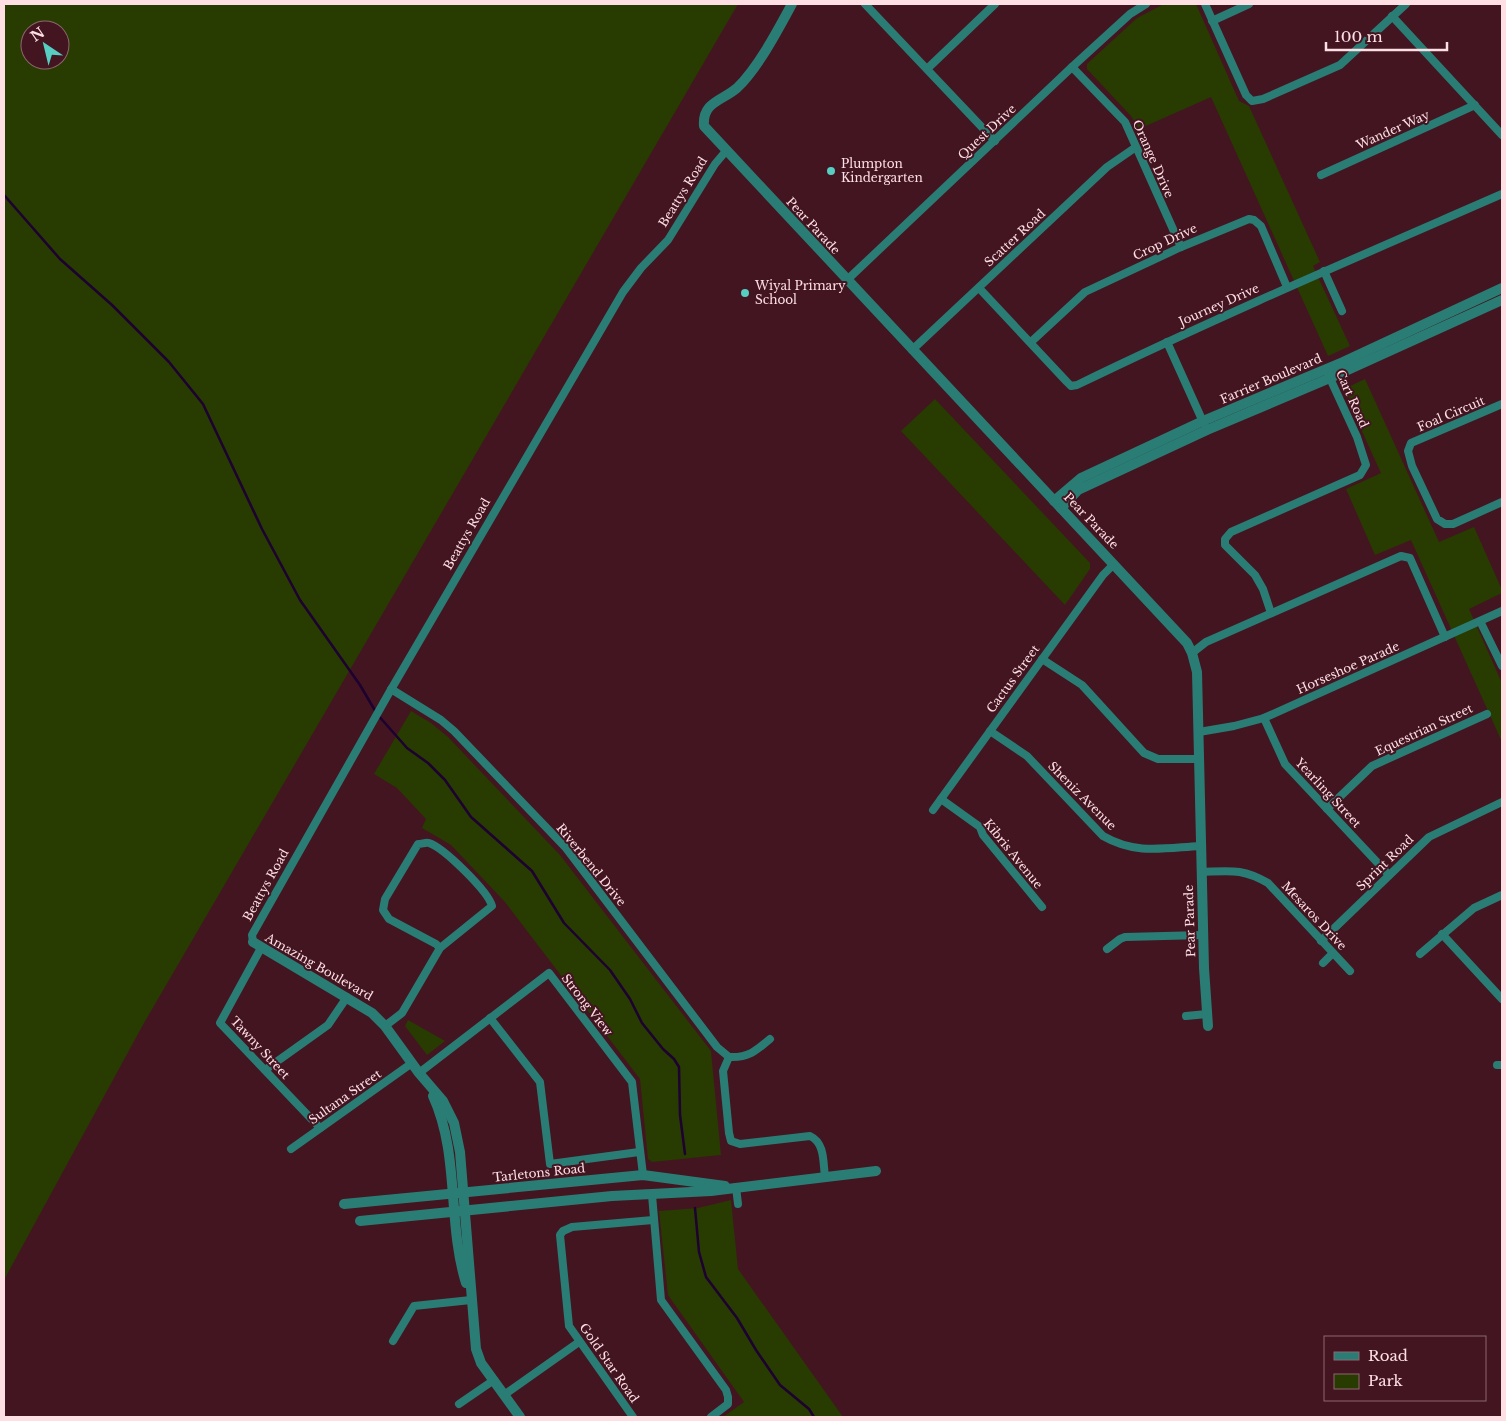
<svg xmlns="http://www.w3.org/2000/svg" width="1506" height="1421" viewBox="0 0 1506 1421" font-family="'Libre Baskerville',serif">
  <rect width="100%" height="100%" fill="#431521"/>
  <g fill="#283b00" fill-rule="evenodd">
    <path d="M4,4H738L144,1023L4,1280ZM30,30H60V60H30Z"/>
    <path d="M1162,4H1196L1239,101L1249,106L1320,262L1313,266L1350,346L1328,356L1211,97L1139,129L1131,116L1087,69V64L1137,18L1162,5Z"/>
    <path d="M1365,379L1439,542L1474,527L1502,590V593L1469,609L1502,683V742L1411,540L1375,555L1346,489L1381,473L1344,392L1346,388Z"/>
    <path d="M935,399L1090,563V569L1065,605L901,431Z"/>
    <path d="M411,711L431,723L448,737L560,855L711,1051L721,1155L652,1162L648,1159L640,1079L505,902L451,845L422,828L426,819L397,788L374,774Z"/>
    <path d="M408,1020L445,1041L427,1055L405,1026Z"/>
    <path d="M731,1200L738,1269L843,1417H723L744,1402L668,1295L659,1211L698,1208Z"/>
  </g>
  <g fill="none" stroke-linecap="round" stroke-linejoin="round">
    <g stroke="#1d0131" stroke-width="2.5">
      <path d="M4,195L60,259L112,305L169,362L203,404L262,529L300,600L360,685L377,714L407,748L428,763L445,780L471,817L532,871L564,923L610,970L630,999L642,1023L663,1049L674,1059L679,1067L680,1115L685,1154"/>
      <path d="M695,1208L699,1252L706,1277L737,1318L756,1350L780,1385L809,1409L814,1417"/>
    </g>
    <g stroke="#2a7d75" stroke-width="8">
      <path d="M865,4L995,141"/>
      <path d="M1205,4L1246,95L1252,101L1263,99L1340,65L1406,4"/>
      <path d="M1392,16L1502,135"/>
      <path d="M1212,21L1249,4"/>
      <path d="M1072,67L1125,122L1181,247"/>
      <path d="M927,69L995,4"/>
      <path d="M1321,175L1475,105"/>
      <path d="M1324,271L1342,311"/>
      <path d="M847,280L1072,67L1130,14L1146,4"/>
      <path d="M979,288L1067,382L1071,386L1077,385C1217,317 1360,256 1502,194"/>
      <path d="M1031,342L1085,292L1181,247L1249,219L1254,220L1261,226L1287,287"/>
      <path d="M1167,342L1204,424"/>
      <path d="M912,350L1107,167L1136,147"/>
      <path d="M1502,404L1411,443L1408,451L1412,466L1437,519L1445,524H1453L1502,502"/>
      <path d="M1271,613L1263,589L1255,575L1225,545V539L1231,532L1360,475L1366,465L1357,437L1328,374"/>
      <path d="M1480,621L1502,666"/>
      <path d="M1192,653L1206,642L1401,556L1410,558L1445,637"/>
      <path d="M1042,659L1082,685L1144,753L1158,759H1198"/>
      <path d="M391,689L441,720L454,731L566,848L717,1047L729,1057"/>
      <path d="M1264,718L1285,764L1389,875"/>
      <path d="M990,731L1027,756L1103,836C1136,855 1164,848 1200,846"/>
      <path d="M1199,732L1234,726L1264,718L1502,611"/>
      <path d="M941,799L980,827L983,835L1042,907"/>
      <path d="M1327,809L1372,766L1487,714"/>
      <path d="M933,810L1103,575L1114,564"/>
      <path d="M1201,872C1230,871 1242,868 1268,883L1350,971"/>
      <path d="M1442,934L1502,999"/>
      <path d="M1321,941L1429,837L1502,802"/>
      <path d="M253,942L252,935L389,693L623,292L641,268L668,240L715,164L726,151"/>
      <path d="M261,948L220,1023L320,1128"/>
      <path d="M1107,949L1120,939L1125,937L1203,935"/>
      <path d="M1420,954L1474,908L1502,895"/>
      <path d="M1323,963L1333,953"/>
      <path d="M1186,1016L1207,1014"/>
      <path d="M490,1018L540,1082L550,1164L639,1152"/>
      <path d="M385,1026L402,1013L440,948L492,906C488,891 444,848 429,843C426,842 422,844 418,844L385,899L383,910L389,919L436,944L440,948"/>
      <path d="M729,1057L723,1071L729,1133L731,1141L740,1144L810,1136C825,1143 823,1162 825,1177"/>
      <path d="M729,1057C748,1058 756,1051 770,1039"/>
      <path d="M1497,1065H1502"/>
      <path d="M265,1070L328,1025L347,997"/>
      <path d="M419,1073L549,973L632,1082L643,1175"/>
      <path d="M291,1149L412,1063"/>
      <path d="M736,1187L738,1204"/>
      <path d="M652,1195L661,1300L726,1390L728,1397V1404L711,1417"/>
      <path d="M393,1341L414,1306L471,1300"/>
      <path d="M504,1395L579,1342"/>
      <path d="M459,1404L494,1380"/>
      <path d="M633,1417L569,1326L560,1235L563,1231L572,1227L653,1220"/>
    </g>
    <g stroke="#2a7d75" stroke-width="10">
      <path d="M792,4C778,30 758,68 737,88C722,101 702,102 704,126L1187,643L1192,653L1197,672L1204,968L1208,1026"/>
      <path d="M1054,501L1081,478L1203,421L1343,362L1502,288"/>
      <path d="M1061,508L1078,490L1207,430L1330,378L1502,300"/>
      <path d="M253,942L372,1013L385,1026L419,1073L443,1101L454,1123L460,1152L476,1349L481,1363L520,1417"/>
      <path d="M433,1096C460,1155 447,1222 466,1283"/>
      <path d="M344,1204L643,1175L725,1186"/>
      <path d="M360,1221L612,1196L711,1191L876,1171"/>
    </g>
  </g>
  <g fill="#57cec2" stroke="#431521" stroke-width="2">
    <circle cx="831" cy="171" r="5"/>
    <circle cx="745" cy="293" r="5"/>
  </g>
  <g text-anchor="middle" stroke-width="4" stroke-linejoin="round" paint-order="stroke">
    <g font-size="12" fill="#fedfe4" stroke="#431521">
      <text transform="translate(1393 130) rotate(-24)" y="4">Wander Way</text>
      <text transform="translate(987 132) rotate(-43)" y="4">Quest Drive</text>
      <text transform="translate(1153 159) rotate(66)" y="4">Orange Drive</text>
      <text transform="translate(683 192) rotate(-58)" y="4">Beattys Road</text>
      <text transform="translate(813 226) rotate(47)" y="4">Pear Parade</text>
      <text transform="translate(1015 238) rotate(-43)" y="4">Scatter Road</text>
      <text transform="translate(1165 242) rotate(-25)" y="4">Crop Drive</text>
      <text transform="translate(1219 305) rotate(-24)" y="4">Journey Drive</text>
      <text transform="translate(1271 379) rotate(-23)" y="4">Farrier Boulevard</text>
      <text transform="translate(1352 399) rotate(66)" y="4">Cart Road</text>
      <text transform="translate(1451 414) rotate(-23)" y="4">Foal Circuit</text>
      <text transform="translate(1091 521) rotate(46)" y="4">Pear Parade</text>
      <text transform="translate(467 534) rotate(-60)" y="4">Beattys Road</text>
      <text transform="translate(1348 668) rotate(-24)" y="4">Horseshoe Parade</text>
      <text transform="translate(1013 679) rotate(-54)" y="4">Cactus Street</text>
      <text transform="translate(1424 730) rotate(-25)" y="4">Equestrian Street</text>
      <text transform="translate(1328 793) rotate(47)" y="4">Yearling Street</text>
      <text transform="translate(1082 796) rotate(45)" y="4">Sheniz Avenue</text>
      <text transform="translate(1013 854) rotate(51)" y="4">Kibris Avenue</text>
      <text transform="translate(1385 863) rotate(-44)" y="4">Sprint Road</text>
      <text transform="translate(591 865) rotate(51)" y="4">Riverbend Drive</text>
      <text transform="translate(266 885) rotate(-61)" y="4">Beattys Road</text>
      <text transform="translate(1314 916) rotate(47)" y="4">Mesaros Drive</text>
      <text transform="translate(1190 921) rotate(-92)" y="4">Pear Parade</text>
      <text transform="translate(319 967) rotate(30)" y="4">Amazing Boulevard</text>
      <text transform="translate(587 1005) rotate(52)" y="4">Strong View</text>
      <text transform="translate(260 1048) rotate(47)" y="4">Tawny Street</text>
      <text transform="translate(345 1097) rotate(-35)" y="4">Sultana Street</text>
      <text transform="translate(539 1173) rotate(-6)" y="4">Tarletons Road</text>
      <text transform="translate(609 1363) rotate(55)" y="4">Gold Star Road</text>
    </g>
    <g font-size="12" fill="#fedfe4" stroke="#431521" text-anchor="start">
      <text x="841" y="168">Plumpton<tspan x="841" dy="14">Kindergarten</tspan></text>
      <text x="755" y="290">Wiyal Primary<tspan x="755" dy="14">School</tspan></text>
    </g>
  </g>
  <rect width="1506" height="1421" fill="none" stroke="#fedfe4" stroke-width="10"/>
  <rect x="1324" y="1336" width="162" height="65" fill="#431521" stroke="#8e666f"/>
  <rect x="1334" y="1352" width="25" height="8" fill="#2a7d75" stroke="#8e666f"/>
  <text x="1368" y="1361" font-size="15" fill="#fedfe4">Road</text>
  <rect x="1334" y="1374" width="25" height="15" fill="#283b00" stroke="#8e666f"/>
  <text x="1368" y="1386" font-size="15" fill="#fedfe4">Park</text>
  <g transform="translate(45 45) rotate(325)"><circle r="24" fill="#431521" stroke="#8e666f"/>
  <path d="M0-4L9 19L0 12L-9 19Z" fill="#57cec2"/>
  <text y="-8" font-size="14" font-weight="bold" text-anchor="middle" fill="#fedfe4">N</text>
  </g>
  <path d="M1326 42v8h121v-8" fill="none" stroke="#fedfe4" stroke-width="2.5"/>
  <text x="1334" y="42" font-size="15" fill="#fedfe4" stroke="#431521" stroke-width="4" paint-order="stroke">100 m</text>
</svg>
